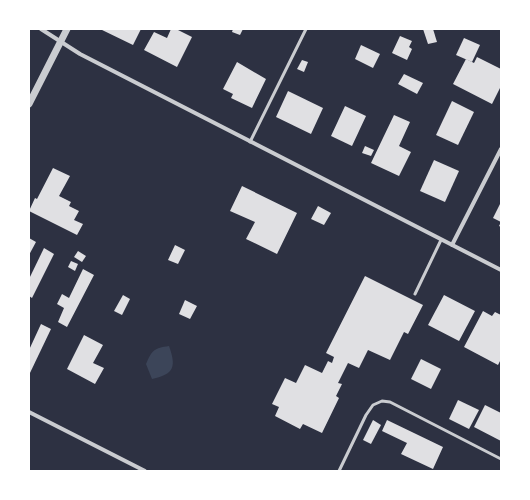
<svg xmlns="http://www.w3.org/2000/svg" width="530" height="500" viewBox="0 0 530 500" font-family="'Golos Text',sans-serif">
  <rect width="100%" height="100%" fill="#2d3142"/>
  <path fill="#3c4559" d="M169,346C176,366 175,374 152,379L146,364C152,350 154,348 169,346Z"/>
  <g fill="#e0e0e3">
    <path d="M100,29H141L133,45Z"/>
    <path d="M171,29H176L192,37L177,67L144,50L154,32L167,38Z"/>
    <path d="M233,29H243L240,35L232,32Z"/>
    <path d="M423,29H433L437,42L428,44Z"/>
    <path d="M400,36L412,41L409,47L412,49L407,60L392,53Z"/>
    <path d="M464,38L480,45L472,62L456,55Z"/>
    <path d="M361,45L380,54L373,68L355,59Z"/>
    <path d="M477,57L501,69V86L492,104L453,84L466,59L474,63Z"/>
    <path d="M302,60L308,62L304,72L297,69Z"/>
    <path d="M237,62L266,79L252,108L231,98L233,94L223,89Z"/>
    <path d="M404,74L423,83L417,94L398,84Z"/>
    <path d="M288,91L323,108L311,134L276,117Z"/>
    <path d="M452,101L474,112L458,145L436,135Z"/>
    <path d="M345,106L366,116L352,146L331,136Z"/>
    <path d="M394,115L410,122L399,146L411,152L399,176L371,163Z"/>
    <path d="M365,146L374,150L371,156L362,153Z"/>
    <path d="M434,160L459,171L445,202L420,191Z"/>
    <path d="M53,168L70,176L59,196L71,202L69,206L79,211L74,220L83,224L77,235L29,211L35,198L37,199Z"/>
    <path d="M242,186L297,213L277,254L246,239L255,222L230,211Z"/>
    <path d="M501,202V227L499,226L501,222L493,218Z"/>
    <path d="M318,206L331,213L324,225L311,219Z"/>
    <path d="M29,238L36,242L29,255Z"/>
    <path d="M175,245L185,250L178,264L168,260Z"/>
    <path d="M44,248L54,254L32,298L29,296V279Z"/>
    <path d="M78,251L86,256L82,262L74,257Z"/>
    <path d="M71,261L78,264L75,271L68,267Z"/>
    <path d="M83,269L94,275L67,327L58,322L64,308L57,304L62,294L69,298Z"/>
    <path d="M365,276L423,305L408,334L404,332L390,360L368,350L359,368L348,363L338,383L342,384L336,396L339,398L322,433L303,424L300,429L275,416L279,407L272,404L285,378L296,383L305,365L322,373L328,361L332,363L334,357L326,353Z"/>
    <path d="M123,295L130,299L122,315L114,311Z"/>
    <path d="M444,295L475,311L459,341L428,325Z"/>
    <path d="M185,300L197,306L190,319L179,314Z"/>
    <path d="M483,311L492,316L495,312L501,315V359L498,365L464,347Z"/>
    <path d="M41,324L51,329L29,375V350Z"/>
    <path d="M84,335L103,345L93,363L104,368L95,384L67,369Z"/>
    <path d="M421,359L441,369L431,389L411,379Z"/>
    <path d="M458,400L479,410L469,429L449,419Z"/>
    <path d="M485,405L501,413V441L474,427Z"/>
    <path d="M373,420L381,425L371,444L363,440Z"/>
    <path d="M387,420L443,447L433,469L401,454L407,443L382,431Z"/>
  </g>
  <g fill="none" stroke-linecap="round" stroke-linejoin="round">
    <g stroke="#caccd0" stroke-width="3">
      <path d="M250,142L306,29"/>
      <path d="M415,294L441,240"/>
      <path d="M339,471L366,415L373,405L382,401L390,402L501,459"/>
    </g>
    <g stroke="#caccd0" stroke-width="4">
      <path d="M41,29L80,54L501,270"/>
      <path d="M452,245L501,149"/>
      <path d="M29,412L145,471"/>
    </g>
    <path stroke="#caccd0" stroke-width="7" d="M29,104L67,29"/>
  </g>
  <rect width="530" height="500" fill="none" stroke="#ffffff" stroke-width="60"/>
</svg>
